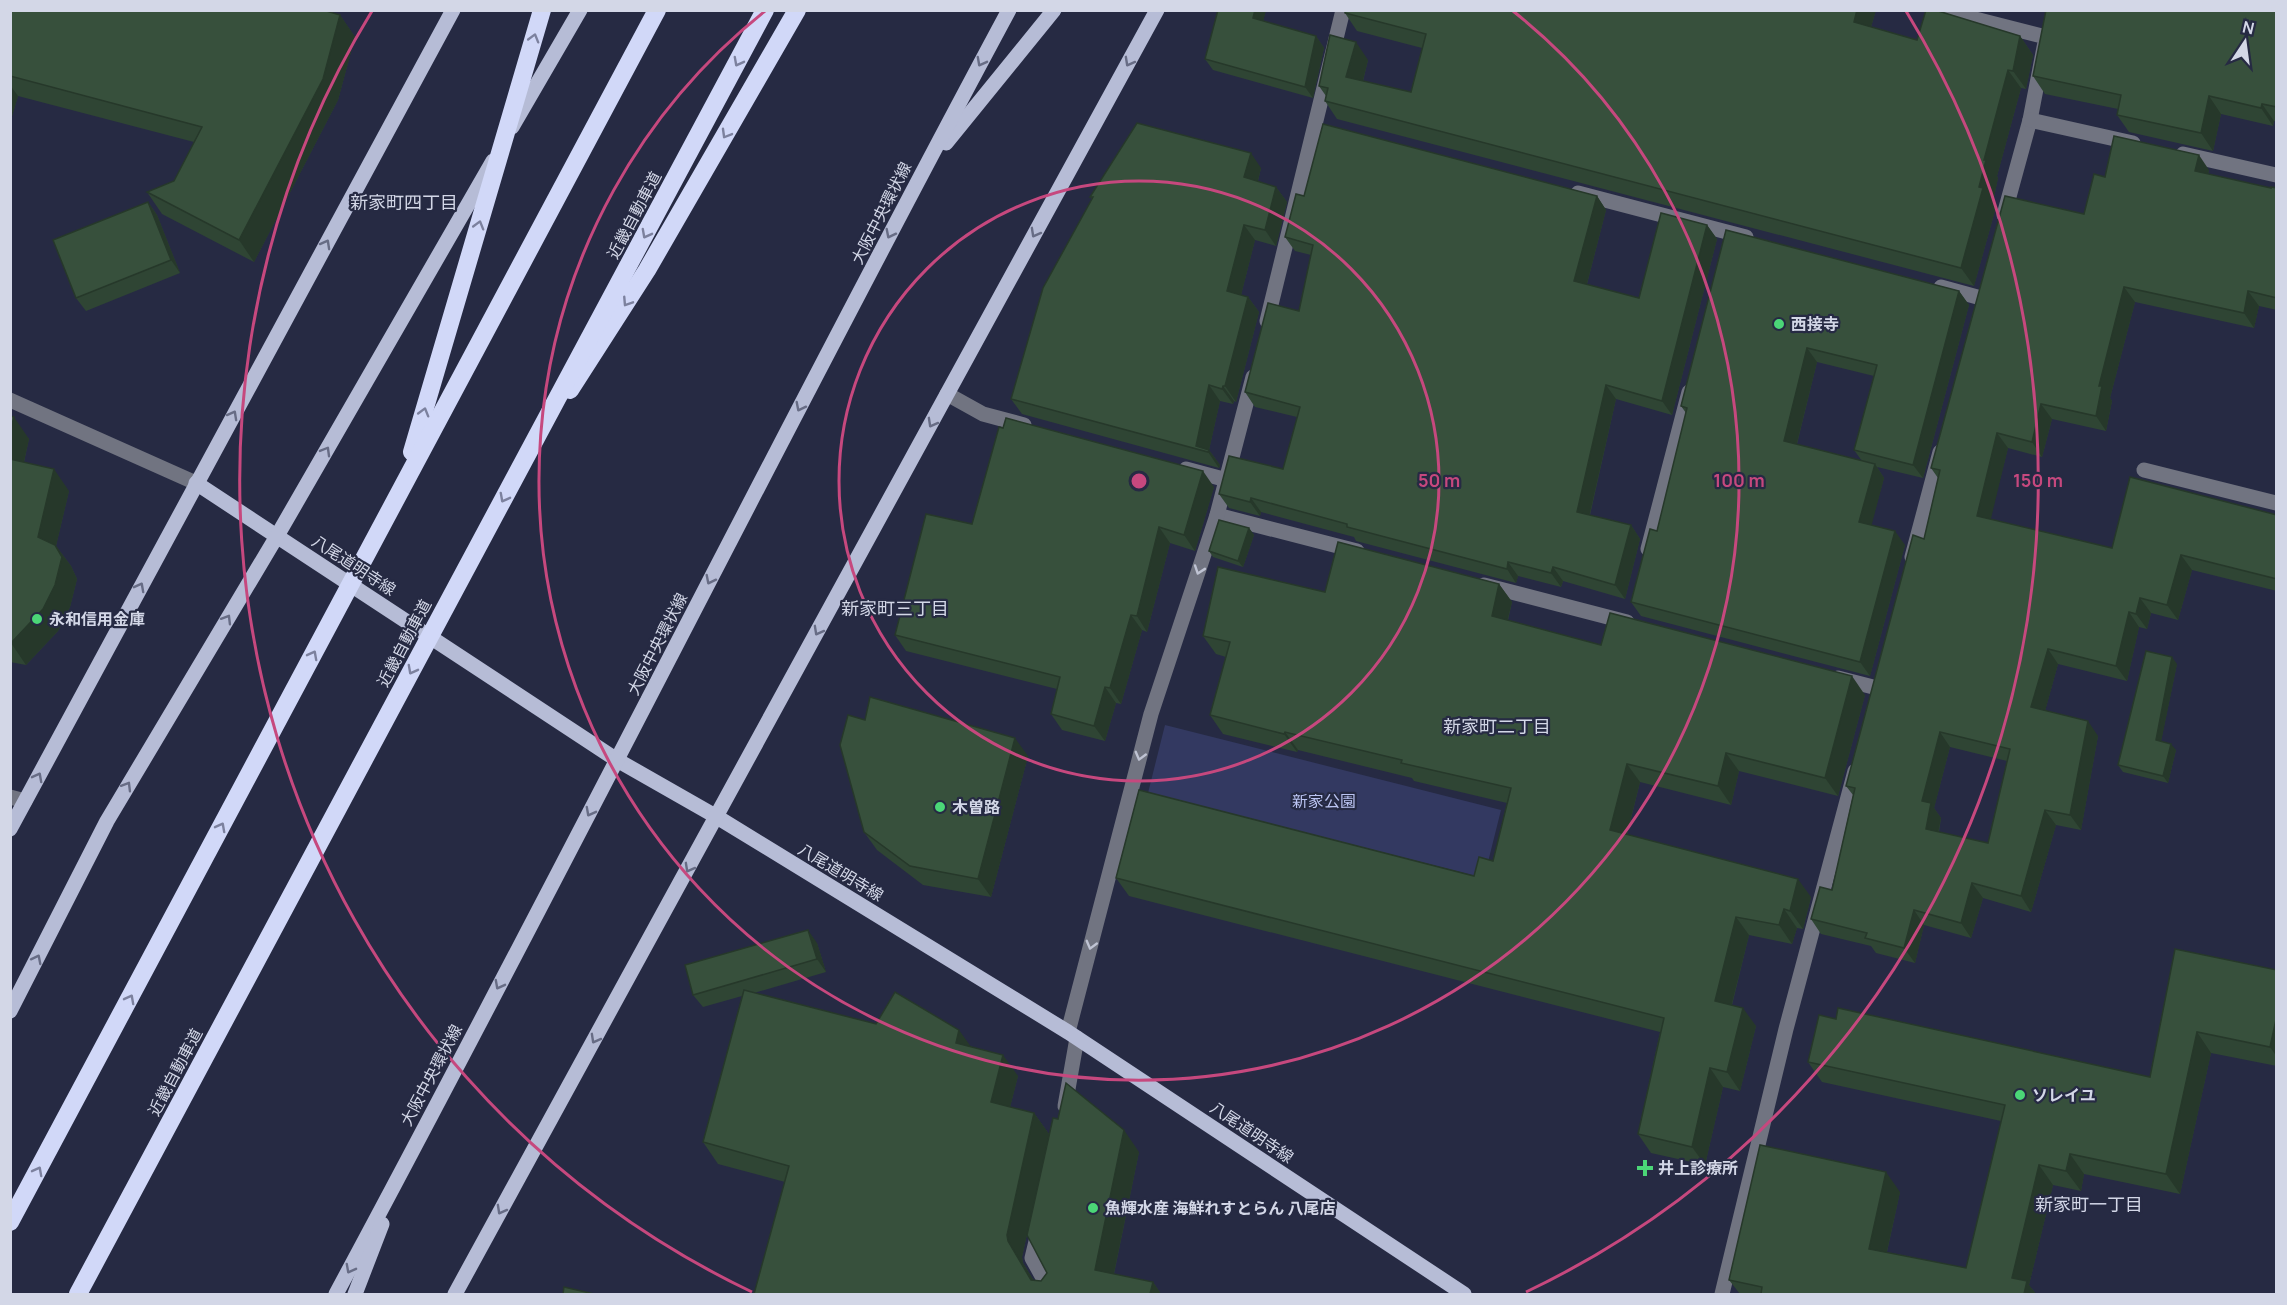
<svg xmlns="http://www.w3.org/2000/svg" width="2287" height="1305" viewBox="0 0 2287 1305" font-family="Manrope,'Noto Sans JP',sans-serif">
  <rect width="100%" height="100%" fill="#262a43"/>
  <path fill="#333961" d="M1165,725L1501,810L1484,878L1148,793Z"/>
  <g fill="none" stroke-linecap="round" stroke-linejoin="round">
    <g stroke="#717481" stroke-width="15">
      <path d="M1940,10L2046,37L2030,120L2004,215"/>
      <path d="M2030,120L2133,143"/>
      <path d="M2183,154L2276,175"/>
      <path d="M1578,193L1746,237"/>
      <path d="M1941,287L1981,298"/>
      <path d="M1267,321L1343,10"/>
      <path d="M947,394L983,414L1024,425"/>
      <path d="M10,400L196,483"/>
      <path d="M1186,469L1227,480"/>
      <path d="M2144,470L2276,503"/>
      <path d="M1217,515L1357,551"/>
      <path d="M1648,549L1689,392"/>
      <path d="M1912,557L1940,452"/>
      <path d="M1484,585L1627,622"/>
      <path d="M1838,678L1877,688"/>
      <path d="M10,797L25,801"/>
      <path d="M1068,1032L1151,714L1217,515L1253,377"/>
      <path d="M1065,1106L1077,1038"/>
      <path d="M1039,1229L1032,1258L1052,1294"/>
      <path d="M1722,1294L1786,1029L1855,771"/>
    </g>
    <g stroke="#b6bcd6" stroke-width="15">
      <path d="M512,127L580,10"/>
      <path d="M946,143L1054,10"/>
      <path d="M196,483L617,760L717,817L1068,1032L1464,1294"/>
      <path d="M10,829L453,10"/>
      <path d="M10,1011L107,821L277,536L493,161"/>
      <path d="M336,1294C565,869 780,436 1009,10"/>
      <path d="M355,1294L382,1224"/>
      <path d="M455,1294L1157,10"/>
    </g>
    <path stroke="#d1d8f8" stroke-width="18" d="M570,390L647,270L797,10"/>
    <g stroke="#d1d8f8" stroke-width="18">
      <path d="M412,452L542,10"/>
      <path d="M10,1222L657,10"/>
      <path d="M78,1294L765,10"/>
    </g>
  </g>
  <g fill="#2f4534" fill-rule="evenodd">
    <path d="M10,10L340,15L355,37L338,100L254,262L162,214L147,192L174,181L194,142L18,96L10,123Z"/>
    <path d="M1218,10H1266L1263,21L1316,36L1324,48L1313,98L1213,70L1205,59Z"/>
    <path d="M1345,10H1876L1871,27L1917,40L2020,36L2033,55L2026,89L2021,88L1997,176L1998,178L1993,202L1996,207L1974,286L1337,119L1325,101L1326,96L1319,86L1368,60L1363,81L1411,92L1422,48L1357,31L1345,13Z"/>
    <path d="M2277,10V122L2274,121L2273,126L2221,114L2213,151L2129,132L2117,115L2118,109L2045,94L2033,76Z"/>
    <path d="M1261,168L1258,181L1276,187L1287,202L1276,246L1255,240L1241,295L1248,297L1259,312L1236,402L1234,401L1233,404L1220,401L1209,450L1220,465L1219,468L1022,414L1011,399L1092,199L1090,197Z"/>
    <path d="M2209,170L2208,174L2271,188H2277V310L2259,306L2254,328L2135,302L2110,398L2112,401L2106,431L2052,419L2042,457L2008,448L1990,519L2112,548L2277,515V591L2192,570L2178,620L2151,613L2147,629L2139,627L2127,681L2058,664L2045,711L2098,736L2081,830L2056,825L2031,912L1983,898L1971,938L1924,925L1915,963L1876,953L1871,946L1821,934L1811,919L1832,890L1853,795L1846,786L1924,539L1938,478L1931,468L2084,214L2105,177ZM1950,747L2007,761L1988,843L1939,832L1941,818L1934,808Z"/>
    <path d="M1304,196H1597L1606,210L1587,284L1639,298L1707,225L1717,239L1672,415L1616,399L1590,515L1631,525L1640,539L1625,599L1563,581L1561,587L1518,576L1516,583L1356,541L1354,537L1261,512L1260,516L1229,508L1219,494L1283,469L1297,417L1255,407L1245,392L1299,311L1311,255L1295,251L1285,237Z"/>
    <path d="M148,202L157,215L180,273L86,311L76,298Z"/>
    <path d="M1726,230L1959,291L1969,305L1923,478L1877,467L1884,478L1871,525L1905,545L1870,676L1641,616L1631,602L1657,531L1686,413L1681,406ZM1817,362L1874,376L1854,450L1862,461L1797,444Z"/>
    <path d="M10,416L29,439L24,462L69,491L56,546L71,566L77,579L70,607L58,631L26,665L10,662Z"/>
    <path d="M1214,487L1195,551L1170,543L1147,632L1142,630L1121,704L1116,703L1105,741L1062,730L1051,714L1057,689L906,651L895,635Z"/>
    <path d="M1249,528L1254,535L1243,567L1213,557L1209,551Z"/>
    <path d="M1499,584L1512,602L1508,620L1601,645L1865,695L1838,796L1739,771L1731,805L1640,782L1627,835L1811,897L1803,929L1797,928L1792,944L1749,935L1732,1005L1756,1026L1740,1091L1723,1087L1705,1165L1651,1153L1638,1134L1660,1032L1129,896L1116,878L1474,876L1493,861L1507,803L1414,781L1412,778L1298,750L1297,752L1223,734L1210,715L1226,657L1216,654L1203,636L1325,592Z"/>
    <path d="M2177,664L2161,741L2176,750L2168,783L2123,772L2118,765Z"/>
    <path d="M865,720L1028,756L991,897L923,885L877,850L864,832Z"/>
    <path d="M817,943L826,972L754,993L876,1024L971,1046L1018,1076L1010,1107L1034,1113L1049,1134L1022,1257L1023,1263L1034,1281H1041L1139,1152L1114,1274L1153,1282L1161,1294H754L785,1182L718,1164L703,1142L742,996L703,1007L693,995Z"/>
    <path d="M2175,949L2277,970V1066L2211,1053L2180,1194L2084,1174L2081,1191L2053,1185L2029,1285L2036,1294H1740L1729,1280L1900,1192L1887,1252L1966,1268L2001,1121L1822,1082L1808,1062L1836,1019L2150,1077Z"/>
  </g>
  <g fill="#26382a">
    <path d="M1255,10H1266L1261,30L1253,18Z"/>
    <path d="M1857,10H1876L1867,40L1854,22Z"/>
    <path d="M340,15L355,37L338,100L254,262L239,240Z"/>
    <path d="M1316,36L1324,48L1313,98L1305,87Z"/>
    <path d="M2020,36L2033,55L2026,89L2013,71Z"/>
    <path d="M1356,42L1368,60L1359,96L1346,77Z"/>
    <path d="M2008,70L2021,88L1997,176L1998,178L1993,202L1996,207L1974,286L1961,268L1979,187L1984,160Z"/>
    <path d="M10,85L18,96L10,123Z"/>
    <path d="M2209,96L2221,114L2213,151L2201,133Z"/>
    <path d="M2262,104L2274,121L2273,126L2261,108Z"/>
    <path d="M1251,153L1261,168L1255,192L1244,177Z"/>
    <path d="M2199,155L2209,170L2206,186L2195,171Z"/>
    <path d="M1276,187L1287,202L1276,246L1265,230Z"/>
    <path d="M1597,196L1606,210L1584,295L1574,281Z"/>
    <path d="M148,202L157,215L180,273L171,260Z"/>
    <path d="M1244,225L1255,240L1238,307L1227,291Z"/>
    <path d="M1707,225L1717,239L1672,415L1662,401Z"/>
    <path d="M2124,287L2135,302L2110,398L2112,401L2106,431L2096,416L2099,386Z"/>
    <path d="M1959,291L1969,305L1923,478L1913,465Z"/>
    <path d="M2248,291L2259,306L2254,328L2244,313Z"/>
    <path d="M1248,297L1259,312L1236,402L1225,386Z"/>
    <path d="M1807,348L1817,362L1794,455L1784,441Z"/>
    <path d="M1209,385L1220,401L1209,450L1220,465L1219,468L1208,452L1196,446Z"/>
    <path d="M1606,385L1616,399L1587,526L1577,512Z"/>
    <path d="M1223,386L1234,401L1233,404L1222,389Z"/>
    <path d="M2041,404L2052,419L2042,457L2032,442Z"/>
    <path d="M14,417L29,439L20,479L10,466V432Z"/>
    <path d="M1997,433L2008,448L1988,531L1977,516Z"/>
    <path d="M1875,464L1884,478L1869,535L1859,522Z"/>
    <path d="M54,469L69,491L56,546L71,566L77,579L70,607L58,631L26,665L11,643Z"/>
    <path d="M1203,471L1214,487L1195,551L1184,535Z"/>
    <path d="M1251,498L1261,512L1260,516L1250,502Z"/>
    <path d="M1631,525L1640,539L1625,599L1615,585Z"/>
    <path d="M1159,527L1170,543L1147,632L1137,616Z"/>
    <path d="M1249,528L1254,535L1243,567L1238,561Z"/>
    <path d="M1895,531L1905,545L1870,676L1860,662Z"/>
    <path d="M2181,555L2192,570L2178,620L2167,605Z"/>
    <path d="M1508,562L1518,576L1516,583L1507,569Z"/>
    <path d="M1553,567L1563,581L1561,587L1551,573Z"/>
    <path d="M1499,584L1512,602L1504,634L1492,616Z"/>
    <path d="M2140,598L2151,613L2147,629L2136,614Z"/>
    <path d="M2129,612L2139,627L2127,681L2116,666Z"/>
    <path d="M1131,615L1142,630L1121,704L1110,688Z"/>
    <path d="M2048,649L2058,664L2042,722L2031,707Z"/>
    <path d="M2172,657L2177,664L2160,747L2156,740Z"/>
    <path d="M1852,676L1865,695L1838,796L1825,778Z"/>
    <path d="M1105,687L1116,703L1105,741L1094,726Z"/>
    <path d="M2088,721L2098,736L2081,830L2070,815Z"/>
    <path d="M1285,732L1298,750L1297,752L1284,734Z"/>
    <path d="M1940,732L1950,747L1934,808L1941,818L1936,844L1926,829L1922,801Z"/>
    <path d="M1015,738L1028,756L991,897L978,879Z"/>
    <path d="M2171,744L2176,750L2168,783L2163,776Z"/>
    <path d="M1726,753L1739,771L1731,805L1718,786Z"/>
    <path d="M1627,764L1640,782L1623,849L1610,830Z"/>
    <path d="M2045,810L2056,825L2031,912L2021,896Z"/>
    <path d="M1798,879L1811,897L1803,929L1790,911Z"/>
    <path d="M1972,883L1983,898L1971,938L1961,923Z"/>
    <path d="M1784,909L1797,928L1792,944L1779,925Z"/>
    <path d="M1914,910L1924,925L1915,963L1904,948Z"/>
    <path d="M1736,917L1749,935L1728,1019L1715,1001Z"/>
    <path d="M808,930L817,943L826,972L817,959Z"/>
    <path d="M1743,1008L1756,1026L1740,1091L1727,1072Z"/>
    <path d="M2277,1015V1057L2270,1047Z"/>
    <path d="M959,1030L974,1051L956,1043Z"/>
    <path d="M2197,1032L2211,1053L2180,1194L2166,1174Z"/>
    <path d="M1003,1055L1018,1076L1006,1123L991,1102Z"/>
    <path d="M1710,1068L1723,1087L1705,1165L1692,1147Z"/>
    <path d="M1034,1113L1049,1134L1022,1257L1023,1263L1042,1294L1031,1280L1008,1241L1007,1235Z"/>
    <path d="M1124,1130L1139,1152L1110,1292L1095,1270Z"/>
    <path d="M2070,1154L2084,1174L2081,1191L2066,1171Z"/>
    <path d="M2039,1165L2053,1185L2029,1285L2036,1294H2024L2012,1278Z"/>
    <path d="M1886,1172L1900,1192L1883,1269L1869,1249Z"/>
    <path d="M1153,1282L1161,1294H1150Z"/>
  </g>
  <g fill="#37503c" stroke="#26382a" stroke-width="1.5" fill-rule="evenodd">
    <path d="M10,10H323L340,15L323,79L239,240L147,192L174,181L202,127L10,76Z"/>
    <path d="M1218,10H1255L1253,18L1316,36L1305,87L1205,59Z"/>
    <path d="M1345,10H1857L1854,22L1917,40L1926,10H1935L2020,36L2013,71L2008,70L1984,160H1986L1979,187L1983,188L1961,268L1325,101L1328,88L1319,86L1330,35L1356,42L1346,77L1411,92L1426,34L1345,13Z"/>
    <path d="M2046,10H2277V107L2262,104L2261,108L2209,96L2201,133L2117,115L2121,95L2033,76Z"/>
    <path d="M1137,123L1251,153L1244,177L1276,187L1265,230L1244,225L1227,291L1248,297L1225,386H1223L1222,389L1209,385L1196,446L1209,450L1208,452L1011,399L1043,288L1093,197H1090Z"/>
    <path d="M1323,124L1597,196L1574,281L1639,298L1661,213L1707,225L1662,401L1606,385L1577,512L1631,525L1615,585L1553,567L1551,573L1508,562L1507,569L1347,527V524L1251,498L1250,502L1219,494L1229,456L1283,469L1300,407L1245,392L1268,303L1299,311L1313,245L1285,237L1296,194L1304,196Z"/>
    <path d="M2114,136L2199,155L2195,171L2271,188V187L2277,188V298L2248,291L2244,313L2124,287L2099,386H2102L2096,416L2041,404L2032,442L1997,433L1977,516L2112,548L2130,477L2277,515V579L2181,555L2167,605L2140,598L2136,614L2129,612L2116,666L2048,649L2031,707L2088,721L2070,815L2045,810L2021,896L1972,883L1961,923L1914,910L1904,948L1865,938L1867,933L1811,919L1820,887L1832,890L1855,788L1846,786L1913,535L1924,539L1940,470L1931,468L2005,196L2084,214L2094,174L2105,177ZM1940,732L2010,749L1988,843L1926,829L1931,803L1922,801Z"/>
    <path d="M148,202L171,260L76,298L53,240Z"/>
    <path d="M1726,230L1959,291L1913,465L1854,450L1877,365L1807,348L1784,441L1875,464L1859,522L1895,531L1860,662L1631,602L1650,529L1657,531L1687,408L1681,406Z"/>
    <path d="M10,416L14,417L10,432Z"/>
    <path d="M1006,418L1203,471L1184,535L1159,527L1137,616L1131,615L1110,688L1105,687L1094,726L1051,714L1060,677L895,635L926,514L972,524L999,427L1003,428Z"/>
    <path d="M10,459L54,469L38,537L55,545L62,557L55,585L43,609L11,643Z"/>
    <path d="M1219,520L1249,528L1238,561L1209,551Z"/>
    <path d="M1338,542L1499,584L1492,616L1601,645L1610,613L1852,676L1825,778L1726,753L1718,786L1627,764L1610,830L1798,879L1790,911L1784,909L1779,925L1736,917L1715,1001L1743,1008L1727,1072L1710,1068L1692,1147L1638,1134L1664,1018L1116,878L1139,790L1474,876L1479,857L1493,861L1511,788L1401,763L1402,760L1285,732L1284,734L1210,715L1230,642L1203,636L1218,567L1325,592Z"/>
    <path d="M2146,651L2172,657L2156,740L2171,744L2163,776L2118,765Z"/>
    <path d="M870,697L1015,738L978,879L910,866L864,832L840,745L848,715L865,720Z"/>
    <path d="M808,930L817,959L693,995L685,965Z"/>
    <path d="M2175,949L2277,970V1015L2270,1047L2197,1032L2166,1174L2070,1154L2066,1171L2039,1165L2012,1278L2027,1281L2024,1294H1761L1762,1287L1729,1280L1760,1145L1886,1172L1869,1249L1966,1268L2005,1105L1808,1062L1819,1015L1836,1019L1838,1008L2150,1077Z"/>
    <path d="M744,990L876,1024L895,992L959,1030L956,1043L1003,1055L991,1102L1034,1113L1007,1235L1008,1241L1031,1280L1041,1281L1047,1273L1027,1235L1053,1118L1058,1119L1066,1083L1124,1130L1095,1270L1153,1282L1150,1294H754L789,1166L703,1142Z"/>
    <path d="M564,1287L594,1294H563Z"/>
  </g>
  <defs><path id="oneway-chevron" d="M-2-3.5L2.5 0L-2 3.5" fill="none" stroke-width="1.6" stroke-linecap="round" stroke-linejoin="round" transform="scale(1.5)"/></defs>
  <g stroke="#7c819e">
    <use href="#oneway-chevron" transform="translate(534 38) rotate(-74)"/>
    <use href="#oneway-chevron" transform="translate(738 62) rotate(118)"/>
    <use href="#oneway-chevron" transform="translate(726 134) rotate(120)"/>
    <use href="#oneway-chevron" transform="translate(479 225) rotate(-74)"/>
    <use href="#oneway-chevron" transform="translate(646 234) rotate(118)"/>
    <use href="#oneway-chevron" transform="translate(627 302) rotate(123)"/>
    <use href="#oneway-chevron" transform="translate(424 412) rotate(-74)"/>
    <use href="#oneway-chevron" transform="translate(504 498) rotate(118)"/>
    <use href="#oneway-chevron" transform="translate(313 655) rotate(-62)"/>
    <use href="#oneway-chevron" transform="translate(412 670) rotate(118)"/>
    <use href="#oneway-chevron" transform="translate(221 827) rotate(-62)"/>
    <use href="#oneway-chevron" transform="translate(130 999) rotate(-62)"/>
    <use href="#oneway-chevron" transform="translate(38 1171) rotate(-62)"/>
  </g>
  <g stroke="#676c85">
    <use href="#oneway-chevron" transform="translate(981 62) rotate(118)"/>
    <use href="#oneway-chevron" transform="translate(1129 62) rotate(119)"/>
    <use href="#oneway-chevron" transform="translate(1035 233) rotate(119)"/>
    <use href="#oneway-chevron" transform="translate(890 234) rotate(117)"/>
    <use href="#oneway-chevron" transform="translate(326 244) rotate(-61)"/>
    <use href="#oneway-chevron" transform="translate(800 407) rotate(117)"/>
    <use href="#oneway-chevron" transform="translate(233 415) rotate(-61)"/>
    <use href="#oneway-chevron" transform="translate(932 423) rotate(119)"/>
    <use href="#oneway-chevron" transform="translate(326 451) rotate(-60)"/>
    <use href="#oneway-chevron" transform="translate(710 580) rotate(117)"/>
    <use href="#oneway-chevron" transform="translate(140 587) rotate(-62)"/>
    <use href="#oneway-chevron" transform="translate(227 619) rotate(-59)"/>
    <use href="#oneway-chevron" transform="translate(818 631) rotate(119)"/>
    <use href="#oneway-chevron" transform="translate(38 777) rotate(-62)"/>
    <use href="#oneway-chevron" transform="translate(127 786) rotate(-59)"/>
    <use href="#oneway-chevron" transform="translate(590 812) rotate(118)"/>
    <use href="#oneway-chevron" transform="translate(689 868) rotate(119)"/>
    <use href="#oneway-chevron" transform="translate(37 959) rotate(-63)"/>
    <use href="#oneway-chevron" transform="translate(499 985) rotate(118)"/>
    <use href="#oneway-chevron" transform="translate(595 1039) rotate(119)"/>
    <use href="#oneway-chevron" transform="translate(501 1210) rotate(119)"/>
    <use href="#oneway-chevron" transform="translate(350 1269) rotate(118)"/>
  </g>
  <g stroke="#bfc3d3">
    <use href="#oneway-chevron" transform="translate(1199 570) rotate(109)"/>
    <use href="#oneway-chevron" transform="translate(1140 756) rotate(105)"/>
    <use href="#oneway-chevron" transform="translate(1091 945) rotate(105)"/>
  </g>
  <g fill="none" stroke="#c6487e" stroke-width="3">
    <circle cx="1139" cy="481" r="300"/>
    <path d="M1513 11A600 600 0 1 1 765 11"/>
    <path d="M752 1292A899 899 0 0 1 372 11M1906 11A899 899 0 0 1 1526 1292"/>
  </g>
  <g fill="#4bd677" stroke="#262a43" stroke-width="2">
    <circle cx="1779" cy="324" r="6"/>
    <circle cx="37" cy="619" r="6"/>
    <circle cx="940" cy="807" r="6"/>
    <circle cx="2020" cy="1095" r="6"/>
    <path d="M1642 1159h6v6h6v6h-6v6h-6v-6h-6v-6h6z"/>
    <circle cx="1093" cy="1208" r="6"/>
  </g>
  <g text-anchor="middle" stroke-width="4.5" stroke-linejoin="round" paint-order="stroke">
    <g font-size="16" fill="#d3d7e7" stroke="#262a43">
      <text transform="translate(881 213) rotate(-63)" y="6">大阪中央環状線</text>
      <text transform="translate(634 215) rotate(-62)" y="6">近畿自動車道</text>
      <text transform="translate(354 565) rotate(33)" y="6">八尾道明寺線</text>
      <text transform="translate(404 643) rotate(-62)" y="6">近畿自動車道</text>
      <text transform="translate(657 644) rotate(-63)" y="6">大阪中央環状線</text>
      <text transform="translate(841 872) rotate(31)" y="6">八尾道明寺線</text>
      <text transform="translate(175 1072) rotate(-62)" y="6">近畿自動車道</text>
      <text transform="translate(431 1075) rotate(-62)" y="6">大阪中央環状線</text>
      <text transform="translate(1252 1132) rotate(34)" y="6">八尾道明寺線</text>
    </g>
    <g font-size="16" font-weight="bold" fill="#d3d7e7" stroke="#262a43" text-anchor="start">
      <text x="1791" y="330">西接寺</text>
      <text x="49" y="625">永和信用金庫</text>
      <text x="952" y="813">木曽路</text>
      <text x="2032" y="1101">ソレイユ</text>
      <text x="1658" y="1174">井上診療所</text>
      <text x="1105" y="1214">魚輝水産 海鮮れすとらん 八尾店</text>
    </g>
    <g font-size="16" fill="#bac3f1" stroke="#262a43">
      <text x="1324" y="807">新家公園</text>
    </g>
    <g font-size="18" fill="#d3d7e7" stroke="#262a43">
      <text x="404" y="209">新家町四丁目</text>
      <text x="895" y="615">新家町三丁目</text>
      <text x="1497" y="733">新家町二丁目</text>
      <text x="2089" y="1211">新家町一丁目</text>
    </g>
  </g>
  <circle cx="1139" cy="481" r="9" fill="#c6487e" stroke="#262a43" stroke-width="3"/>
  <g font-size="18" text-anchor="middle" font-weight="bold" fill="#c6487e" stroke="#262a43" stroke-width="4.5" stroke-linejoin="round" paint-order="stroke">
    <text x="1439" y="487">50 m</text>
    <text x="1739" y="487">100 m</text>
    <text x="2038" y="487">150 m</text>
  </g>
  <rect width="2287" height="1305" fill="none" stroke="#d3d7e7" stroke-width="24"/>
  <g transform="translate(2245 42) rotate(13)" stroke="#262a43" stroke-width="4.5" paint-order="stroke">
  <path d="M0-4.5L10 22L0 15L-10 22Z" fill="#d3d7e7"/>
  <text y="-9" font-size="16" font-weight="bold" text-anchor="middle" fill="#d3d7e7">N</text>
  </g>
</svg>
